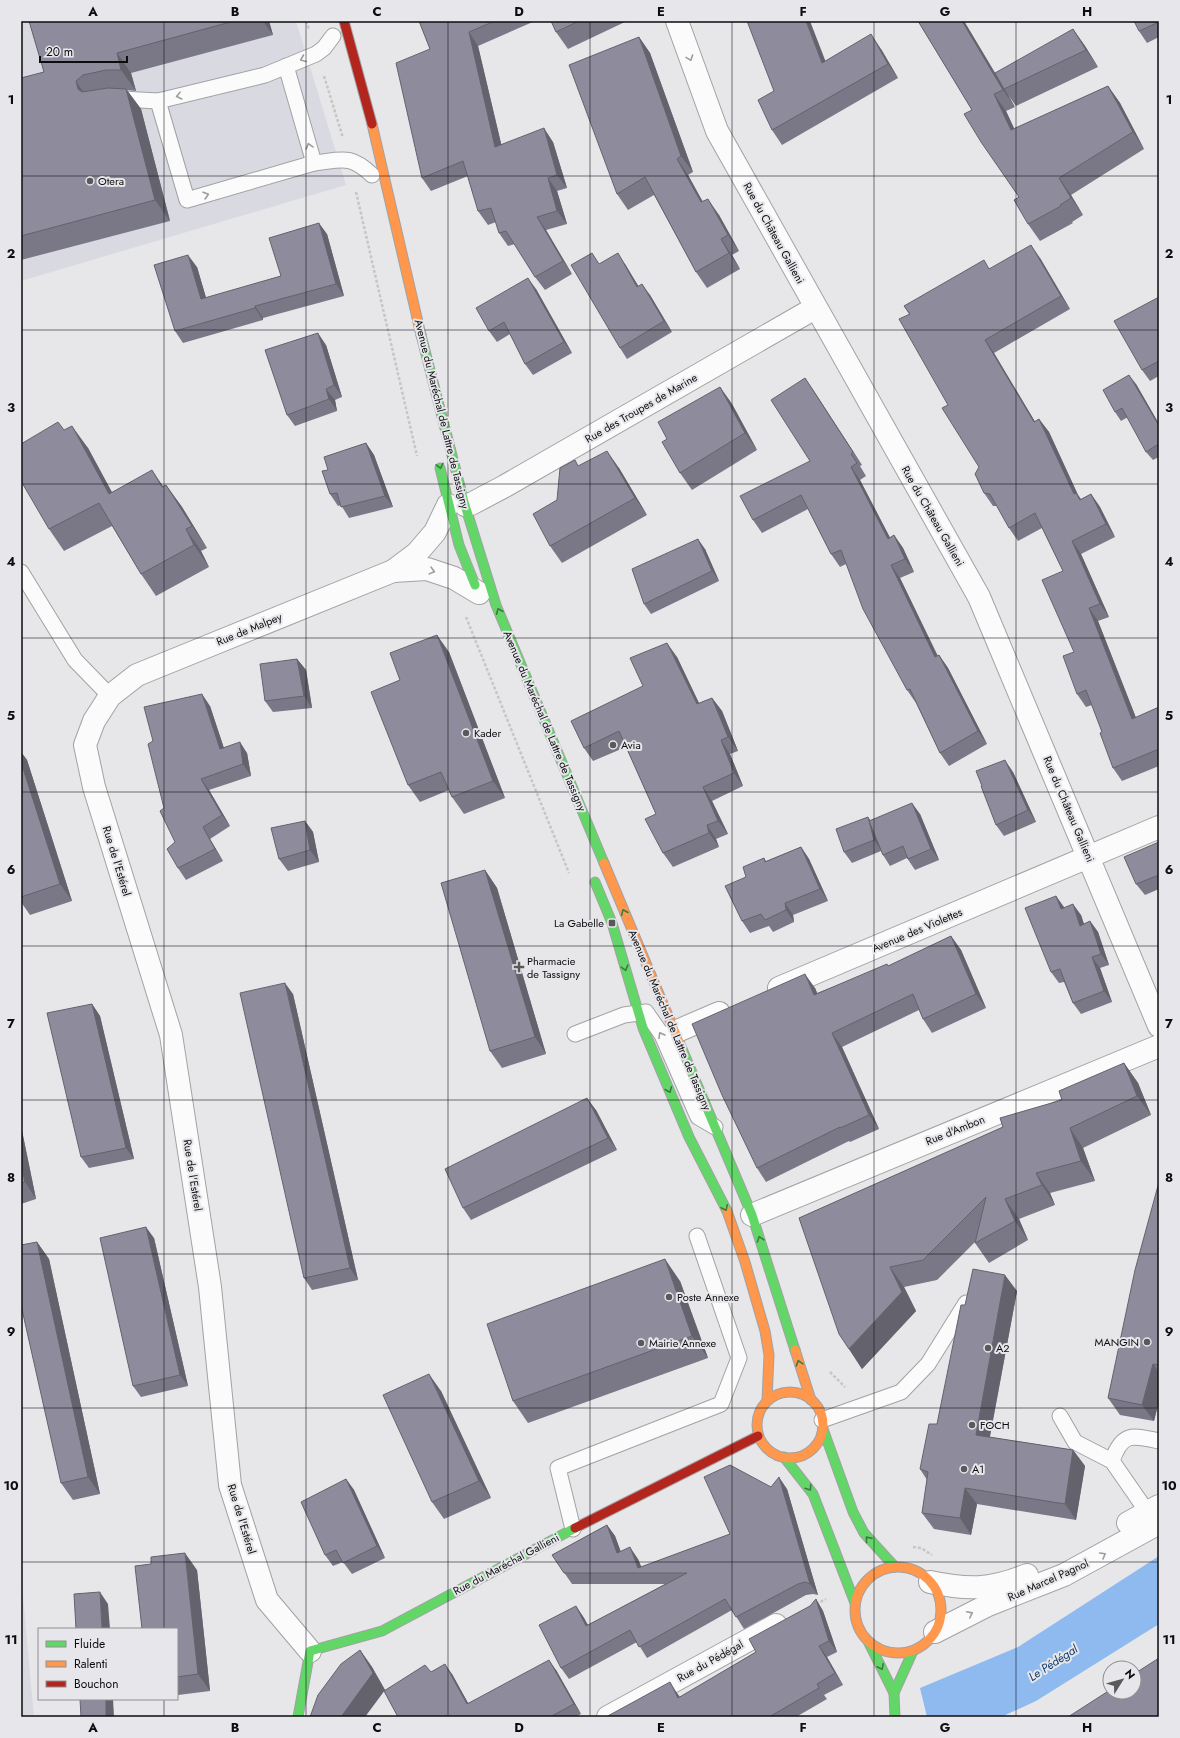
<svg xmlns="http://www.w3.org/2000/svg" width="1180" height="1738" viewBox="0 0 1180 1738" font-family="Jost,sans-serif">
  <rect width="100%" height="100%" fill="#e7e7ea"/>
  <g fill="#d9d9e1">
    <path d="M21,21H296L346,185L21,281Z"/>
    <path d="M21,1573L34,1717H21Z"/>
  </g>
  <path fill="#8ebaef" d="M1159,1556V1624L1036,1701L1001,1717H927L920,1688L1018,1647Z"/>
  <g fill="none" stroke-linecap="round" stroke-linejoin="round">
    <g stroke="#a2a2a4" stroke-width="17">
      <g id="lane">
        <path d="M286,66L314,163L187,200L158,101L265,75L316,54L324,48L333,36"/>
        <path d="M114,101L122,99L158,101"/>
        <path d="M314,163C342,160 350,154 372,175"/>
        <path d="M21,572L75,660L110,696"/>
        <path d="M575,1034L624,1015L646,1012L662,1035L698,1117L715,1127"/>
        <path d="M1060,1416L1075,1442L1112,1461L1148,1513"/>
        <path d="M822,1420L901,1392L928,1364L966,1303"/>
        <path d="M1112,1461C1122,1432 1132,1435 1159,1441"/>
        <path d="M573,1529L558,1468L721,1404L739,1358L697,1236"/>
      </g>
    </g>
    <g stroke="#a2a2a4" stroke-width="24">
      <g id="street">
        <path d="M677,21L717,131L979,597L1159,1026"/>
        <path d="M465,505L471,504L505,486L815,308"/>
        <path d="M393,571L427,569L454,578L479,593"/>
        <path d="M779,988L1159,827"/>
        <path d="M675,1032L719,1013"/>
        <path d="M752,1215L1159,1046"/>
        <path d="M1128,1523L1159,1506"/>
        <path d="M930,1582C968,1590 990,1590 1027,1575"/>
        <path d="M935,1632L988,1605L1064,1575L1159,1523"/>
        <path d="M310,1651L267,1600L230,1485L210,1287L171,1035L94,787L85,745L94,721L110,696L137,675L393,571L417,553L435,532L448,505"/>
        <path d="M608,1717L776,1625"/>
      </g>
    </g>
    <g stroke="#a2a2a4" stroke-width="11">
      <g id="fast">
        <path d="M421,335L464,502L496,605L604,863"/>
        <path d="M440,468L459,545L475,585"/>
        <path d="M595,882L612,923L643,1028L689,1137L727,1211"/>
        <path d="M682,1049L752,1215L795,1350"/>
        <path d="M823,1429L853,1512L864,1533L895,1567"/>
        <path d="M784,1457L813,1494L855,1603"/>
        <path d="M868,1641L894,1693"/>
        <path d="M298,1717L310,1651L382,1631L575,1528"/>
        <path d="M895,1717L894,1693L913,1651"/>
      </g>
    </g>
    <g stroke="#a2a2a4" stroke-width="11">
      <g id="slow">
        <path d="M372,124L421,335"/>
        <path d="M604,863L682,1049"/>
        <path d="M727,1211L745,1262L765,1331L769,1355L767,1401"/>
        <path d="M795,1350L811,1400"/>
        <circle cx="790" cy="1425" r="33"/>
        <circle cx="898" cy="1610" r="43"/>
      </g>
    </g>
    <g stroke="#a2a2a4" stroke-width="11">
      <g id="jam">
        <path d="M344,21L372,124"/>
        <path d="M575,1528L758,1436"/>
      </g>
    </g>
    <g stroke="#c6c6c7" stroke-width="2.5" stroke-dasharray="3 2" stroke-linecap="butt">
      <path d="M306,21L309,29"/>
      <path d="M324,76L343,138"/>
      <path d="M356,192L417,456"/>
      <path d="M466,617L569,873"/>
      <path d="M830,1372L845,1387"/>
      <path d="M913,1547L921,1548L932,1555"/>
      <path d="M816,1604L826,1599"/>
    </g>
    <use href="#lane" stroke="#fbfbfc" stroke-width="15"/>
    <use href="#street" stroke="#fbfbfc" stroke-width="22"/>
    <use href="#fast" stroke="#63d668" stroke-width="9"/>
    <use href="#slow" stroke="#ff974d" stroke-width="9"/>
    <use href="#jam" stroke="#b3261e" stroke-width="9"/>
  </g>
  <g fill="#7a7886">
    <path d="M29,21H269L273,35L131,73L136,91L127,90L141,109L170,221L21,260V78L44,72Z"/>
    <path d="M419,21H535L478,46L501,144L553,142L567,188L557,191L567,224L546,230L572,274L545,290L535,277L515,244L508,246L499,233L496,222L488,225L478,211L468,176L431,191L422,178L430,49Z"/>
    <path d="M551,21H627L568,49L556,32Z"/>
    <path d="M918,21H964L1000,81L1073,29L1085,46L1098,67L1016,106L1008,95L1015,107L1006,111L1014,129L1108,86L1120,103L1144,149L1071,195L1083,215L1072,222L1073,223L1040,241L1028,224L1019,197L972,110Z"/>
    <path d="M1159,21V37L1147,43L1139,31Z"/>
    <path d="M639,37L650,53L693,172L688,175L703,202L719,215L739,251L732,255L740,269L707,288L696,272L654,195L628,210L617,194Z"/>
    <path d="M881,49L898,78L782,145L772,130L826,61Z"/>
    <path d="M327,234L344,296L263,318V320L183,343L175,331L197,267L206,298L281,276Z"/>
    <path d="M1040,258L1070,309L994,353L1035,422L1039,419L1049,432L1078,495L1081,499L1091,494L1100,507L1115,537L1081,554L1109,617L1098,621L1136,718L1159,707V766L1122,781L1113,768L1102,732L1092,705L1086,707L1077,694L1074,652L1063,571L1042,528L1018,541L1009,528L997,506H993L984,493L979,467L909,314L904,306L990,269Z"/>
    <path d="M600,264H625L638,286L650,295L672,332L627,359L620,348Z"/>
    <path d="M536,289L572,353L533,375L525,364L510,334L497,342L489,331Z"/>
    <path d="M1159,297V376L1150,381L1142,370Z"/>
    <path d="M326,345L342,397L335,400L337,411L295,426L287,415Z"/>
    <path d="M805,378L862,465L860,466L866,476L860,480L890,538L894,535L903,548L914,572L900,578L938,656L939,655L948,668L987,744L949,766L940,753L916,703L907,690L846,564L840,567L831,554L808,509L762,533L753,520L810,461Z"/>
    <path d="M1136,384L1159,424V457L1153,460L1146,452L1128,417L1121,421L1115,412Z"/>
    <path d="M720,387L732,404L757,450L692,490L680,473L667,439Z"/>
    <path d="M64,430L88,448L112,493L164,486L166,485L182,507L207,548L201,551L209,567L156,596L141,574L112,526L64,551L49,529Z"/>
    <path d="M366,443L374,455L393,507L349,518L341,505L338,506L330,494L328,470Z"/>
    <path d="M579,466L619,468L647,515L562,563L550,546Z"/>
    <path d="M705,549L719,581L651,614L644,604Z"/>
    <path d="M449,652L505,798L464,814L452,797L449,790L420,802L408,785L400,680Z"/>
    <path d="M677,657L699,703L712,698L722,711L738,751L730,754L743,786L712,801L728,834L716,839L719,847L673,867L663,853L656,814L626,747L593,761L584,748L643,686Z"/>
    <path d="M297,659L306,670L312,708L273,712L265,701Z"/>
    <path d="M210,706L224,748L247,753L251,776L209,790L230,826L210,839L223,861L186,880L178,868L175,842L164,808Z"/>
    <path d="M21,752L27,760L72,901L30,915L21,902Z"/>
    <path d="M1013,772L1036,822L1004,836L996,825L982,786Z"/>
    <path d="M920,814L939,860L915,870L907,858L890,866L883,855L881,851L852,863L844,852L870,821Z"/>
    <path d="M305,821L313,832L319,862L288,871L279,859Z"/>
    <path d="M1159,842V889L1145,895L1136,884Z"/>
    <path d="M801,847L809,859L828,901L793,915L794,922L773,932L769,926L750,933L742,921L746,877L764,858L766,861Z"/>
    <path d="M485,870L497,888L546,1054L502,1068L490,1051Z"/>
    <path d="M1056,896L1064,908L1081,915L1084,924L1090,921L1098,932L1109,965L1100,968L1112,1002L1081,1014L1073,1003L1064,982L1059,983L1051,972Z"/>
    <path d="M951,936L961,950L986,1008L932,1033L923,1019L919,1010L842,1047L879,1129L850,1142L849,1141L766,1182L757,1168L815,988L817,993L888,966Z"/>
    <path d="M293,994L358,1280L312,1290L304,1278Z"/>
    <path d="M92,1004L100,1016L134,1159L89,1168L81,1157Z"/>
    <path d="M1124,1063L1138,1083L1151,1115L1083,1148L1095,1181L1050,1193L1055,1205L1019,1219L1028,1240L989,1263L975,1243L976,1241L937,1280L904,1287L916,1311L862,1369L849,1349L799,1218L1003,1127L1062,1100Z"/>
    <path d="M596,1110L617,1150L471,1220L463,1208Z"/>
    <path d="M21,1126L36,1199L21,1204Z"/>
    <path d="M1159,1182V1401L1154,1421L1120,1415L1108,1398Z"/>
    <path d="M154,1238L188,1386L141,1397L133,1386Z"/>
    <path d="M37,1242L49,1259L100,1494L73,1500L61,1483Z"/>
    <path d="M680,1281L708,1358L528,1423L513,1401Z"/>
    <path d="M1017,1291L990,1437L1073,1450L1085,1466L1076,1520L977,1504L971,1535L934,1529L922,1513L927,1480L920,1469L937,1424L965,1305Z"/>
    <path d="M441,1391L491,1498L444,1519L432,1502Z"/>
    <path d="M346,1479L354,1490L385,1558L352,1574L343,1562L333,1566L325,1555Z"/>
    <path d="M771,1487L787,1489L818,1595L813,1594L806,1595L744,1629L732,1610L647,1658L637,1642L569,1679L561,1668L576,1606L584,1618L588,1625L665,1584H572L552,1555L607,1525L615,1536L621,1552L638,1559L641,1567L730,1534Z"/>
    <path d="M197,1570L210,1691L178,1695L177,1694V1629Z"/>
    <path d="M816,1599L823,1611L837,1652L827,1657L843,1685L824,1695L827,1699L796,1717H606L677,1693L680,1697L756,1652L810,1606Z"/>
    <path d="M360,1650L372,1667L385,1690L431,1672L452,1674L468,1703L556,1670L581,1714L575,1717H398L384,1691Z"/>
  </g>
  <g fill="#63626d">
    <path d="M263,21H269L273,35Z"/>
    <path d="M806,21H810L832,78L822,63Z"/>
    <path d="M962,21H964L1015,107L1003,90Z"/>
    <path d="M1073,29L1085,46L1098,67L1086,50Z"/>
    <path d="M469,32L478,46L505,160L495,147Z"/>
    <path d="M871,34L881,49L898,78L888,64Z"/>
    <path d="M639,37L650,53L693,172L681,156Z"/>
    <path d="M117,53L131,73L136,91L121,70Z"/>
    <path d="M76,81L90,102L78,89Z"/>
    <path d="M1108,86L1120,103L1144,149L1133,132Z"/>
    <path d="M126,89L141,109L170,221L155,200Z"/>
    <path d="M994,94L1006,111L1023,147L1011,130Z"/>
    <path d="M544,128L553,142L567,188L557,175Z"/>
    <path d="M677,159L688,175L712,219L701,202Z"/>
    <path d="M548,178L557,191L567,224L557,211Z"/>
    <path d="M1059,178L1071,195L1083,215L1071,198Z"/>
    <path d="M708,199L719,215L739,251L728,235Z"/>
    <path d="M537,217L546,230L572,274L563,261Z"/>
    <path d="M319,223L327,234L344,296L336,284Z"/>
    <path d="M721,239L732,255L740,269L729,253Z"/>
    <path d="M1031,245L1040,258L1070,309L1061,296Z"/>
    <path d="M618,253L625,264L645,297L637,287Z"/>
    <path d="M188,255L197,267L210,311L201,299Z"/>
    <path d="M528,278L536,289L572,353L564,342Z"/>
    <path d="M642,284L650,295L672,332L664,321Z"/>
    <path d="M255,306L263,318V320L255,308Z"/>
    <path d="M318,333L326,345L342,397L334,385Z"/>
    <path d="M985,340L994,353L1043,435L1034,422Z"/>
    <path d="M1129,375L1136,384L1159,424V426Z"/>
    <path d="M805,378L814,391L862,465L853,452Z"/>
    <path d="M720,387L732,404L757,450L745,433Z"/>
    <path d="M326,389L335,400L337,411L329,399Z"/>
    <path d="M1039,419L1049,432L1078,495L1085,506L1074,494Z"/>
    <path d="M72,426L88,448L125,516L109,494Z"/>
    <path d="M366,443L374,455L393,507L385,496Z"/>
    <path d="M607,451L619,468L647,515L635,498Z"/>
    <path d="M851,467L860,480L897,551L888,539Z"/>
    <path d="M152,470L167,492L162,487Z"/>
    <path d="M166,485L182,507L207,548L192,526Z"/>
    <path d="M1091,494L1100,507L1115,537L1106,524Z"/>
    <path d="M186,529L201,551L209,567L194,545Z"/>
    <path d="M894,535L903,548L914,572L905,559Z"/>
    <path d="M698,539L705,549L719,581L712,571Z"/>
    <path d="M1072,541L1081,554L1109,617L1100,604Z"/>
    <path d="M891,565L900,578L944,670L935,657Z"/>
    <path d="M1089,608L1098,621L1142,733L1132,719Z"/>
    <path d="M437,635L449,652L505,798L493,781Z"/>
    <path d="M667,643L677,657L706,718L697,704Z"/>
    <path d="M939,655L948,668L987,744L978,731Z"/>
    <path d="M297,659L306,670L312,708L304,696Z"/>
    <path d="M202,694L210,706L228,761L220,749Z"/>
    <path d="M712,698L722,711L738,751L728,737Z"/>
    <path d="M721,740L730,754L743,786L734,773Z"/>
    <path d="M240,742L247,753L251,776L243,764Z"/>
    <path d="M21,752L27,760L72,901L60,884L21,762Z"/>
    <path d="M1005,760L1013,772L1036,822L1028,810Z"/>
    <path d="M201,779L209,790L230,826L222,815Z"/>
    <path d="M703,787L712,801L728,834L718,821Z"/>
    <path d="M912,803L920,814L939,860L931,849Z"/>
    <path d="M868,817L876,828L882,851L874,840Z"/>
    <path d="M305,821L313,832L319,862L310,850Z"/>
    <path d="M707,825L716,839L719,847L709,833Z"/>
    <path d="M203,827L210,839L223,861L215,849Z"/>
    <path d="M801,847L809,859L828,901L820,889Z"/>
    <path d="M485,870L497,888L546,1054L535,1037Z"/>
    <path d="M1056,896L1064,907L1069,921L1061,909Z"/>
    <path d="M785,903L793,915L794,922L786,910Z"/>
    <path d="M1073,904L1081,915L1088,937L1080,926Z"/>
    <path d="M1090,921L1098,932L1109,965L1101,954Z"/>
    <path d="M951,936L961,950L986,1008L976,994Z"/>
    <path d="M1092,957L1100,968L1112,1002L1104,991Z"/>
    <path d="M805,974L815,988L824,1009L814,995Z"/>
    <path d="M285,983L293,994L358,1280L350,1268Z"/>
    <path d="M92,1004L100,1016L134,1159L126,1148Z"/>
    <path d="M832,1033L842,1047L879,1129L869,1115Z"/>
    <path d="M1124,1063L1138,1083L1151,1115L1137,1096Z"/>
    <path d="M587,1098L596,1110L617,1150L608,1138Z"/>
    <path d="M21,1126L36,1199L25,1182L21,1165Z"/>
    <path d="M1070,1128L1083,1148L1095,1181L1081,1161Z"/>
    <path d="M1036,1173L1050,1193L1055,1205L1042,1185Z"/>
    <path d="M1005,1199L1019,1219L1028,1240L1015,1221Z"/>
    <path d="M146,1227L154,1238L188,1386L180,1375Z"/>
    <path d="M37,1242L49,1259L100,1494L88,1477Z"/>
    <path d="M665,1259L680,1281L708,1358L692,1336Z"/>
    <path d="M890,1267L904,1287L916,1311L862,1369L849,1349Z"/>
    <path d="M1005,1275L1017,1291L987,1451L976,1435Z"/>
    <path d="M1153,1364L1159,1372V1401L1154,1421L1142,1405Z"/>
    <path d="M429,1374L441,1391L491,1498L479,1481Z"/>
    <path d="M1073,1450L1085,1466L1076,1520L1065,1504Z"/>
    <path d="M779,1477L787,1489L818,1595L810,1584Z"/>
    <path d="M346,1479L354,1490L385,1558L377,1546Z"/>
    <path d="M965,1488L977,1504L971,1535L960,1518Z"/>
    <path d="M607,1525L615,1536L625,1564L617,1553Z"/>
    <path d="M630,1547L638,1559L644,1573L638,1568Z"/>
    <path d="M185,1553L197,1570L210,1691L198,1674Z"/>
    <path d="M100,1592L108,1604L110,1629H102Z"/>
    <path d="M816,1599L823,1611L837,1652L829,1641Z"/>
    <path d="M576,1606L584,1618L594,1637L586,1626Z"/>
    <path d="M819,1646L827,1657L843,1685L835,1673Z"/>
    <path d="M360,1650L372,1667L385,1690L365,1717H341Z"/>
    <path d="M549,1660L556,1670L581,1714L574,1704Z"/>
    <path d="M445,1664L452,1674L474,1714L467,1704Z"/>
    <path d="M670,1682L677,1693L686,1709L678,1698Z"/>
    <path d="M106,1699H113L114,1717H106Z"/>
  </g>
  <g fill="#8e8c9c" stroke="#63626d">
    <path d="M29,21H234L117,53L121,70H106L83,75L76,81L78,89L82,92L108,88L126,89L155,200L21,236V78L44,72Z"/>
    <path d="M419,21H495L469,32L495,147L544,128L557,175L548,178L557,211L537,217L563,261L535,277L506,231L499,233L491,208L478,211L463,161L422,178L396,63L430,49Z"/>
    <path d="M551,21H579L556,32Z"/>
    <path d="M747,21H806L822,63L871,34L888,64L772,130L758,100L774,91Z"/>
    <path d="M918,21H962L1003,90L994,94L1011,130L1108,86L1133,132L1059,178L1071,198L1060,205L1061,206L1028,224L1014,200L1019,197L981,142L964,114L972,110Z"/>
    <path d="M1134,21H1159V22L1139,31Z"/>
    <path d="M1073,29L1086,50L1004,89L995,73Z"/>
    <path d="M639,37L681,156L677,159L701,202L708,199L728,235L721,239L729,253L696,272L645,177L617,194L569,65Z"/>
    <path d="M319,223L336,284L255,306V308L175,331L154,265L188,255L201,299L281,276L269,238Z"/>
    <path d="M1031,245L1061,296L985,340L1034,422L1039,419L1074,494L1076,493L1080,500L1091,494L1106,524L1072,541L1100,604L1089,608L1132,719L1159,707V749L1113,768L1100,733L1102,732L1086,690L1077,694L1063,656L1074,652L1042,580L1063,571L1035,513L1009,528L990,494L984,493L975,474L979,467L942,408L948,405L899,319L910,314L904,306L984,260L989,269Z"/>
    <path d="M592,253L599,264L618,253L637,287L642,284L664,321L620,348L571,265Z"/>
    <path d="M528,278L564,342L525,364L504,322L489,331L476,308Z"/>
    <path d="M1159,297V361L1142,370L1114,321Z"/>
    <path d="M318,333L334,385L326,389L329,399L287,415L265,350Z"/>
    <path d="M1129,375L1158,424H1159V449L1157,445L1146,452L1122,408L1115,412L1103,390Z"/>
    <path d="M805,378L853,452L851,454L857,463L851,467L888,539L894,535L905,559L891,565L935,657L939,655L978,731L940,753L910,689L907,690L863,609L841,550L831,554L801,495L753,520L740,496L810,461L771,400Z"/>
    <path d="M720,387L745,433L680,473L662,442L667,439L658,422Z"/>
    <path d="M58,422L64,430L72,426L109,494L152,470L162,487L166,485L192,526L186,529L194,545L141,574L99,503L49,529L21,481V444Z"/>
    <path d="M366,443L385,496L341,507L337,493L330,494L322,471L328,470L324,457Z"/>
    <path d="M607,451L635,498L550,546L533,514L557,500L560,468L575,460L578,466Z"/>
    <path d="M698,539L712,571L644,604L632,569Z"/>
    <path d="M437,635L493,781L452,797L441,772L408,785L371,692L400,680L390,653Z"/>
    <path d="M667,643L697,704L712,698L728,737L721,740L734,773L703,787L718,821L707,825L709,833L663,853L645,819L656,814L619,731L584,748L571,721L643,686L630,658Z"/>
    <path d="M297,659L304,696L265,701L260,664Z"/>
    <path d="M202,694L220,749L240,742L243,764L201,779L222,815L203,827L215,849L178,868L167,849L175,842L160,811L164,808L148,744L153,741L144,707Z"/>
    <path d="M1005,760L1028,810L996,825L981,786H982L976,771Z"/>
    <path d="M21,762L60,884L21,897Z"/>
    <path d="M912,803L931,849L908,859L903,846L883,855L869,821Z"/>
    <path d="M868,817L874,840L844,852L836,829Z"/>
    <path d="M305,821L310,850L279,859L271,828Z"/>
    <path d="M1159,842V875L1136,884L1124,857Z"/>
    <path d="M801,847L820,889L785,903L786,910L765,920L761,914L742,921L725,886L746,877L743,867L764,858L765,862Z"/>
    <path d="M485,870L535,1037L490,1051L441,883Z"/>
    <path d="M1056,896L1061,909L1073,904L1080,926L1090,921L1101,954L1092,957L1104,991L1073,1003L1060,969L1051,972L1025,908Z"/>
    <path d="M951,936L976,994L923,1019L913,994L832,1033L869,1115L840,1128V1127L757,1168L722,1095L692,1024L805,974L814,995L887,964L888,966Z"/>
    <path d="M285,983L350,1268L304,1278L240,993Z"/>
    <path d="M92,1004L126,1148L81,1157L47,1013Z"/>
    <path d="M1124,1063L1137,1096L1070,1128L1081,1161L1036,1173L1042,1185L1005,1199L1015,1221L975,1243L986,1197L923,1260L890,1267L902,1292L849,1349L839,1334L799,1218L1003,1127L1000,1118L1062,1100L1059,1091Z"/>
    <path d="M587,1098L608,1138L463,1208L445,1169Z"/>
    <path d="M21,1165L25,1182L21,1183Z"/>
    <path d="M1159,1182V1365L1153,1364L1142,1405L1108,1398L1135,1270Z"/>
    <path d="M146,1227L180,1375L133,1386L100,1238Z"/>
    <path d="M37,1242L88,1477L61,1483L21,1305V1245Z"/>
    <path d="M665,1259L692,1336L513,1401L487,1324Z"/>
    <path d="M973,1269L1005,1275L976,1435L1073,1450L1065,1504L965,1488L960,1518L922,1513L928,1472L920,1469L929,1424H937L961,1305H965Z"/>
    <path d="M429,1374L479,1481L432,1502L383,1395Z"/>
    <path d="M730,1465L771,1487L779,1477L810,1584L805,1582L798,1584L736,1617L725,1599L639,1647L630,1630L561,1668L539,1625L576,1606L586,1626L687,1573H564L552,1555L607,1525L617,1553L630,1547L638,1568L730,1534L704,1477Z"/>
    <path d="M346,1479L377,1546L343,1563L336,1550L325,1555L301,1502Z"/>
    <path d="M185,1553L198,1674L177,1677V1629H142L135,1566L151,1564V1557Z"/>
    <path d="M100,1592L102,1629H76L74,1594Z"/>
    <path d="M816,1599L829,1641L819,1646L835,1673L817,1684L819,1688L769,1717H606L670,1682L678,1698L756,1652L749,1639L810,1606Z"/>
    <path d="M360,1650L373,1673L341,1717H310L318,1695L341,1664Z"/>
    <path d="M1159,1658V1717H1068L1110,1690V1692H1134V1674Z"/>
    <path d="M549,1660L574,1704L550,1717H398L384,1691L425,1665L431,1672L445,1664L467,1704Z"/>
    <path d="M80,1699H106V1717H81Z"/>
  </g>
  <defs><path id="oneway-chevron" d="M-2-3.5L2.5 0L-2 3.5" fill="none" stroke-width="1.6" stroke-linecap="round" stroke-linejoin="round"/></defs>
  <g stroke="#9c9c9d">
    <use href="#oneway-chevron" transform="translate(690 58) rotate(70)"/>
    <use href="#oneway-chevron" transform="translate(303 59) rotate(158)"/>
    <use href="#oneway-chevron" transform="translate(179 96) rotate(166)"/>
    <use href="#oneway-chevron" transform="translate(309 146) rotate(-106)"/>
    <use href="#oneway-chevron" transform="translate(206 195) rotate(-16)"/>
    <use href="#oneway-chevron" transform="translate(432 571) rotate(15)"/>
    <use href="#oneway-chevron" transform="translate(661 1035) rotate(-120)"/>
    <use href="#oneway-chevron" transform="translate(1103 1555) rotate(-30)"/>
    <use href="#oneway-chevron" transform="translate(970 1614) rotate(-26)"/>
  </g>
  <g stroke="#3c7c40">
    <use href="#oneway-chevron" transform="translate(440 466) rotate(77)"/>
    <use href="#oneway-chevron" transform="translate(499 611) rotate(-113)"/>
    <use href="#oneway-chevron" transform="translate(624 912) rotate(-113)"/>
    <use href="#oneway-chevron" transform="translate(625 968) rotate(74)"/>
    <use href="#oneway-chevron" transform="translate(669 1090) rotate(67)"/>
    <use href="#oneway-chevron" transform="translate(725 1208) rotate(65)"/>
    <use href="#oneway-chevron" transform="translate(760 1239) rotate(-108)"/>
    <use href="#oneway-chevron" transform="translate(799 1363) rotate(-107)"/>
    <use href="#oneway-chevron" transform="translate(809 1488) rotate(56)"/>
    <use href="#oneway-chevron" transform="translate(868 1539) rotate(-129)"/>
    <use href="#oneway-chevron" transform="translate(881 1667) rotate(64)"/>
  </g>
  <path fill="none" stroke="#0d0d0f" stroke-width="1" stroke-opacity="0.55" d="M164,21V1629M306,21V1717M448,21V1717M590,21V1717M732,21V1717M874,21V1717M1016,21V1717M21,176H1159M21,330H1159M21,484H1159M21,638H1159M21,792H1159M21,946H1159M21,1100H1159M21,1254H1159M21,1408H1159M21,1562H1159M164,1699V1717"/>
  <g fill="#59595c" stroke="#e6e6eb" stroke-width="1.5">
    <circle cx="90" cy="181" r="4"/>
    <circle cx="466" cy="733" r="4"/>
    <circle cx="613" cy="745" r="4"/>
    <rect x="608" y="919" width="8" height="8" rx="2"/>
    <path d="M517 961h4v4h4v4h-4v4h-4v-4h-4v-4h4z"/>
    <circle cx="669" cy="1297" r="4"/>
    <circle cx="1147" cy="1342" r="4"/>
    <circle cx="641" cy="1343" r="4"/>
    <circle cx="988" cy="1348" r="4"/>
    <circle cx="972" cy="1425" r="4"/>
    <circle cx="964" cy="1469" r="4"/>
  </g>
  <g text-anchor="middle" stroke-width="4" stroke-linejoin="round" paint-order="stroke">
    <g font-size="11" fill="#0d0d0f" stroke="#e6e6eb" text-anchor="start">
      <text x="98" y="185">Otera</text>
      <text x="474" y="737">Kader</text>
      <text x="621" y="749">Avia</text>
      <text x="604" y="927" text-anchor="end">La Gabelle</text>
      <text x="527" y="965">Pharmacie<tspan x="527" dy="13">de Tassigny</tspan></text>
      <text x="677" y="1301">Poste Annexe</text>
      <text x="1139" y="1346" text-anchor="end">MANGIN</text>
      <text x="649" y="1347">Mairie Annexe</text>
      <text x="996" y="1352">A2</text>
      <text x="980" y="1429">FOCH</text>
      <text x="972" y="1473">A1</text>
    </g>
    <g font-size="11" fill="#0d0d0f" stroke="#e6e6eb">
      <text transform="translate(774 233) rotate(61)" y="4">Rue du Château Gallieni</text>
      <text transform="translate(641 408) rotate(-30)" y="4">Rue des Troupes de Marine</text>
      <text transform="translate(442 414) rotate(76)" y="4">Avenue du Maréchal de Lattre de Tassigny</text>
      <text transform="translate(933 516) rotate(60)" y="4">Rue du Château Gallieni</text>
      <text transform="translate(249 629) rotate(-22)" y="4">Rue de Malpey</text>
      <text transform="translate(545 721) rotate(67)" y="4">Avenue du Maréchal de Lattre de Tassigny</text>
      <text transform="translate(1069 809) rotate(67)" y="4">Rue du Château Gallieni</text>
      <text transform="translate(117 861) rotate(73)" y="4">Rue de l'Estérel</text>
      <text transform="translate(917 930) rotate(-23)" y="4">Avenue des Violettes</text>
      <text transform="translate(670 1020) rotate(67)" y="4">Avenue du Maréchal de Lattre de Tassigny</text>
      <text transform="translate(955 1130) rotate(-22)" y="4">Rue d'Ambon</text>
      <text transform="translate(193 1175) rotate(81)" y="4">Rue de l'Estérel</text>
      <text transform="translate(242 1519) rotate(73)" y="4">Rue de l'Estérel</text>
      <text transform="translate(506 1564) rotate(-28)" y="4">Rue du Maréchal Gallieni</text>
      <text transform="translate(1048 1580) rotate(-24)" y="4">Rue Marcel Pagnol</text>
      <text transform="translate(710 1661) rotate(-29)" y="4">Rue du Pédégal</text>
    </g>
    <g font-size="12" font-style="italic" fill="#103c6b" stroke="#e6e6eb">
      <text transform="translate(1053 1663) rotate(-33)" y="4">Le Pédégal</text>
    </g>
  </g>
  <rect width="1180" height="1738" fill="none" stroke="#e6e6eb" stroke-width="44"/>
  <rect x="38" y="1628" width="140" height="72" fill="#e6e6eb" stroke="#8f8f93"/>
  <rect x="46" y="1641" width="20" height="6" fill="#63d668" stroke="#8f8f93"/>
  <text x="74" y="1648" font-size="12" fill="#0d0d0f">Fluide</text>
  <rect x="46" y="1661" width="20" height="6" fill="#ff974d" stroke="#8f8f93"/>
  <text x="74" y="1668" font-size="12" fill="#0d0d0f">Ralenti</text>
  <rect x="46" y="1681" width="20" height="6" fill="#b3261e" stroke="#8f8f93"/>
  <text x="74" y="1688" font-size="12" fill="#0d0d0f">Bouchon</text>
  <g transform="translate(1122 1680) rotate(53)"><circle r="19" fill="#e6e6eb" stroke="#8f8f93"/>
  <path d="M0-3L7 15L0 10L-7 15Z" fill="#59595c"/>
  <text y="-6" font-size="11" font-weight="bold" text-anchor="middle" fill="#0d0d0f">N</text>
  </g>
  <path d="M40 56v6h87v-6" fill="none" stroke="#0d0d0f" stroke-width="2"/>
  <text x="46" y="56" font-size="12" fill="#0d0d0f" stroke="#e6e6eb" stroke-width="3" paint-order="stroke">20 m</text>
  <rect x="22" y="22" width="1136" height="1694" fill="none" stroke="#0d0d0f" stroke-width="1.5"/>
  <g font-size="13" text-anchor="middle" font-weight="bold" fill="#0d0d0f">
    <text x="93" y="16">A</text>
    <text x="235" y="16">B</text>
    <text x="377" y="16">C</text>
    <text x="519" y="16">D</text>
    <text x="661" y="16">E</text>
    <text x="803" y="16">F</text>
    <text x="945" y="16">G</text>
    <text x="1087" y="16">H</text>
    <text x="11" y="104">1</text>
    <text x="1169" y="104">1</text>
    <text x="11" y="258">2</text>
    <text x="1169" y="258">2</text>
    <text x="11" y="412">3</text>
    <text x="1169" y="412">3</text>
    <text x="11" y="566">4</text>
    <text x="1169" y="566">4</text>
    <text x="11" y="720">5</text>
    <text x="1169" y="720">5</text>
    <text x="11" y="874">6</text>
    <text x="1169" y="874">6</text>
    <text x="11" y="1028">7</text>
    <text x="1169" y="1028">7</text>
    <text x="11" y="1182">8</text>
    <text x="1169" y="1182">8</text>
    <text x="11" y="1336">9</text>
    <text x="1169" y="1336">9</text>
    <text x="11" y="1490">10</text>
    <text x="1169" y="1490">10</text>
    <text x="11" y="1644">11</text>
    <text x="1169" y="1644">11</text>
    <text x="93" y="1732">A</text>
    <text x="235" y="1732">B</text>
    <text x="377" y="1732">C</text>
    <text x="519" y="1732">D</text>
    <text x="661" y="1732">E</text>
    <text x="803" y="1732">F</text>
    <text x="945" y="1732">G</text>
    <text x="1087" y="1732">H</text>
  </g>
</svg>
